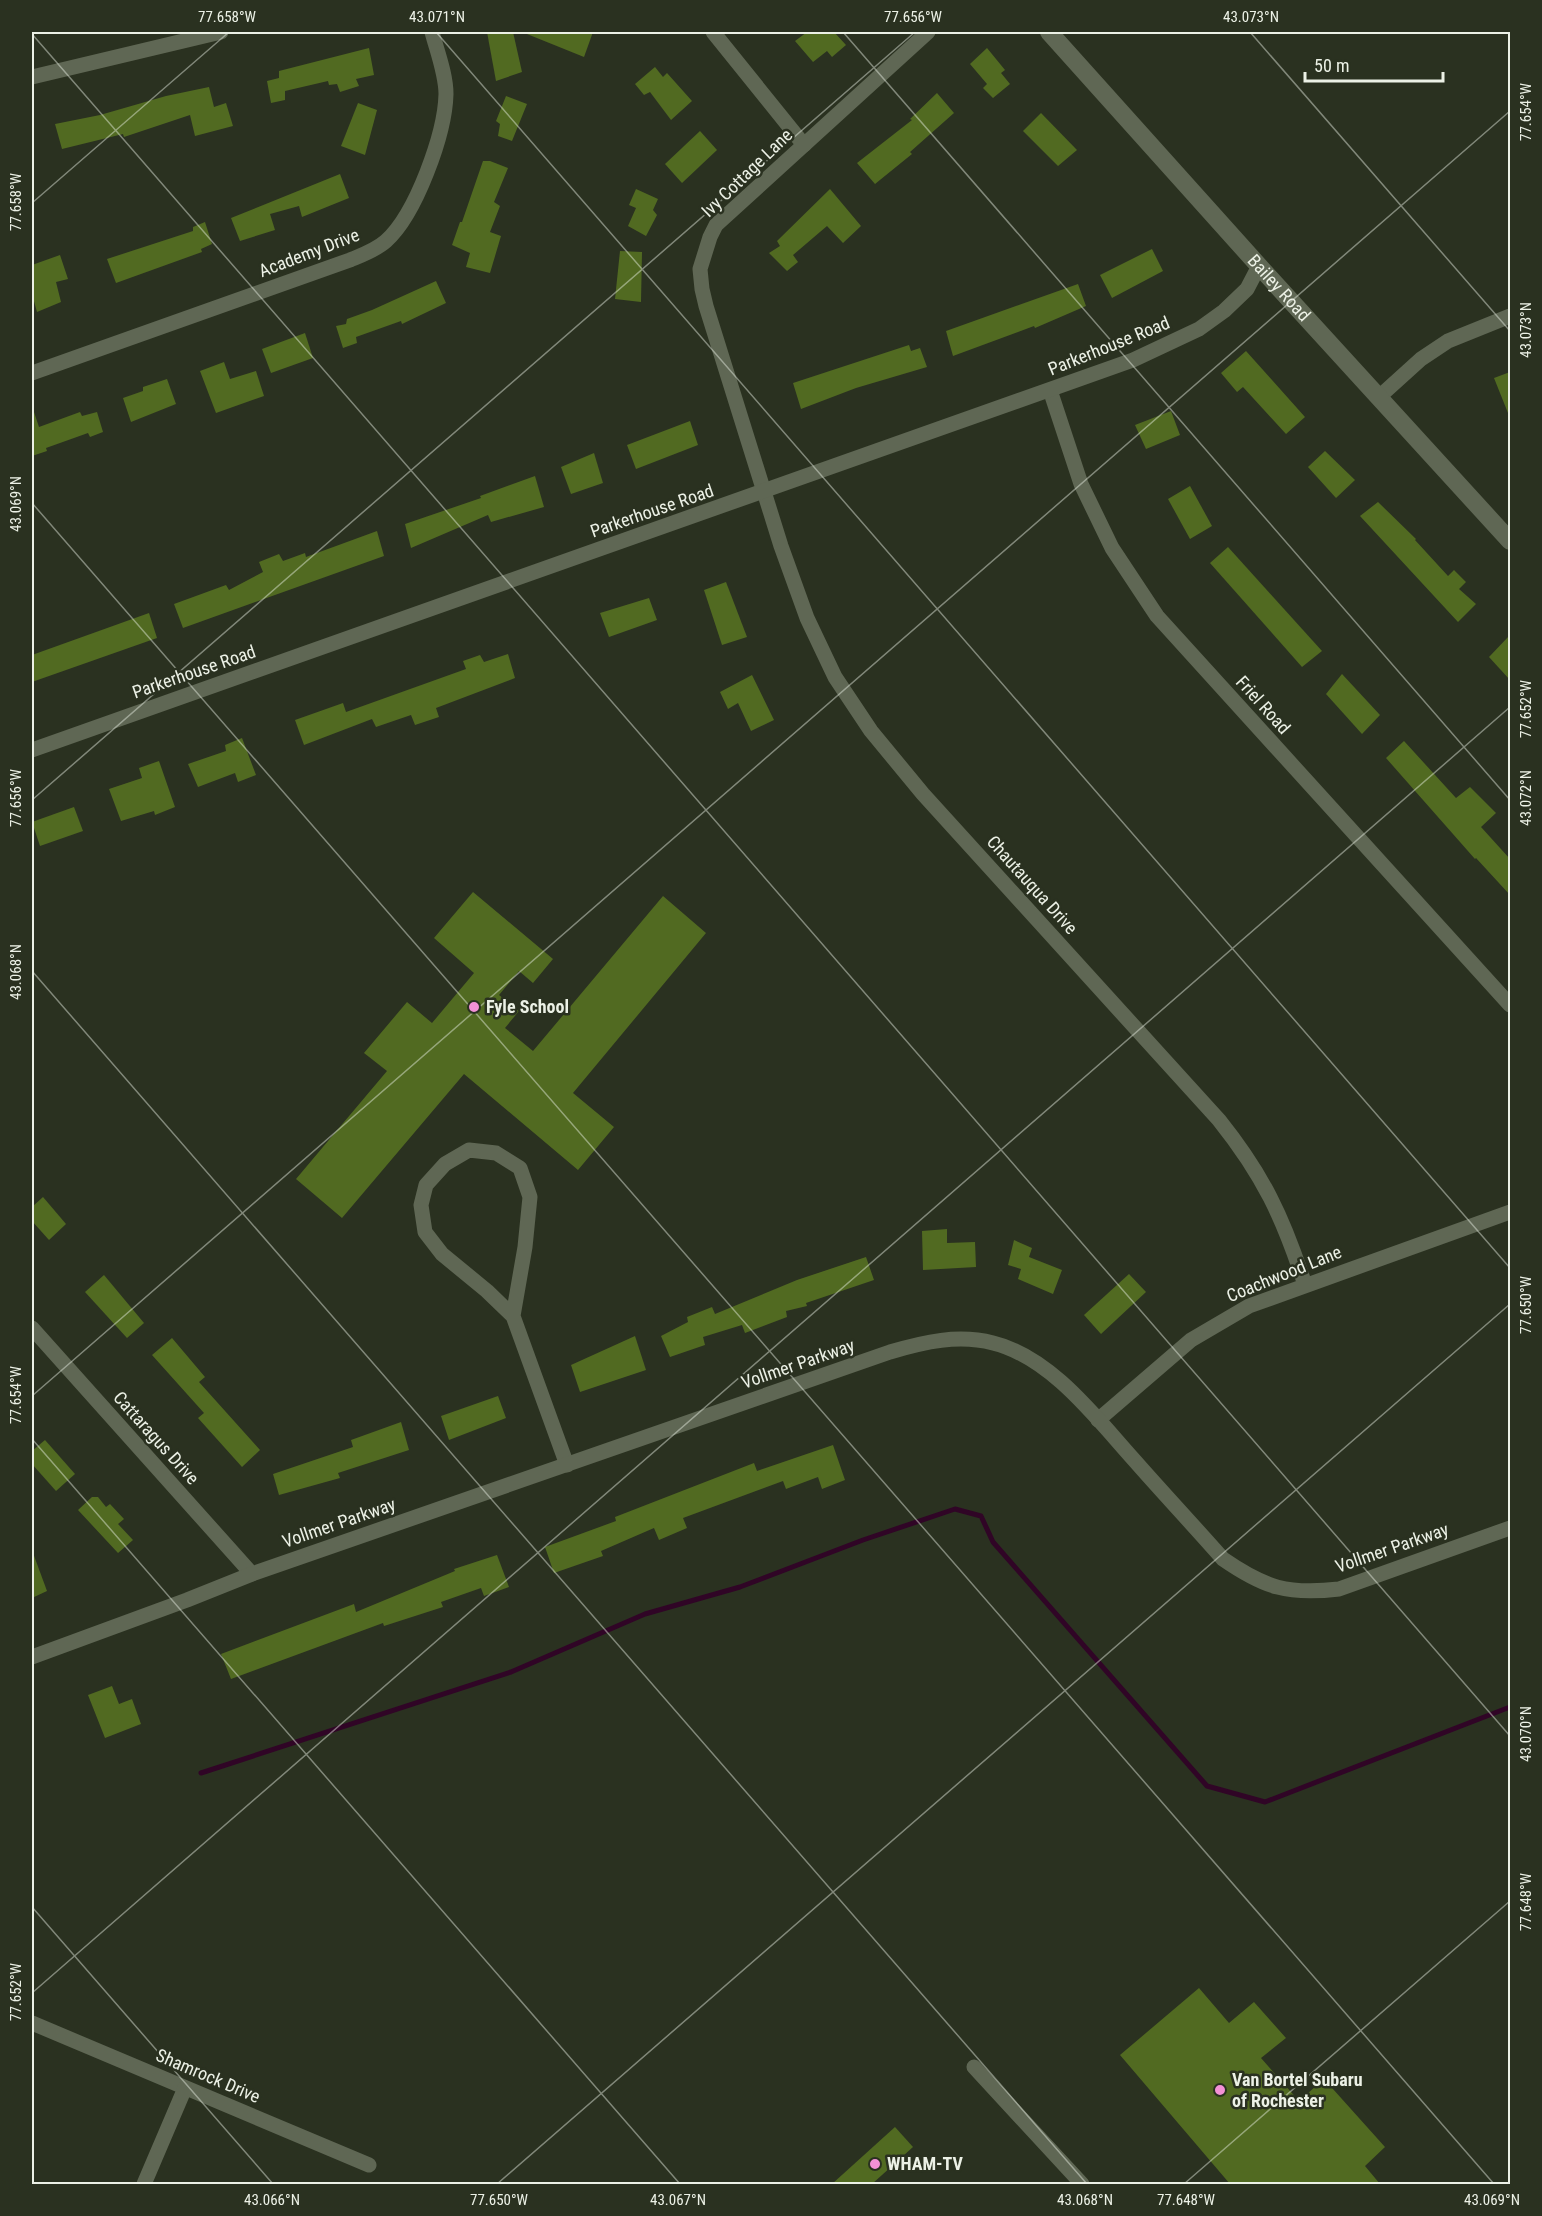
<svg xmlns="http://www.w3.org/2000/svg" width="1542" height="2216" viewBox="0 0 1542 2216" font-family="'Roboto Condensed',sans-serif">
  <rect width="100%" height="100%" fill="#2a3120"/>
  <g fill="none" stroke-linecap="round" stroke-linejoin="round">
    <path stroke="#300526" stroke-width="5" d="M201,1773L511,1672L645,1614L740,1587L863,1540L955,1509L981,1516L993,1542L1207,1786L1265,1802L1510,1707"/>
  </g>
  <g fill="#516a21">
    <path d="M487,32H513L522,72L496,81Z"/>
    <path d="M522,32H593L584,57Z"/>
    <path d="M807,32H834L846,45L832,57L827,51L813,62L795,41Z"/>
    <path d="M369,48L374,75L356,79L359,86L340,92L337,84L329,85L328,81L285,91V100L271,103L267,81L279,78V71Z"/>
    <path d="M987,48L1005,70L1001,73L1010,84L993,98L983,88L987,84L970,64Z"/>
    <path d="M655,67L663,77L667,73L692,101L671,120L650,92L644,95L635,84Z"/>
    <path d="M209,87L214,107L226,103L233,126L195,136L190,115L124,137L123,134L62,149L55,124L100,115L166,96Z"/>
    <path d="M937,93L954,113L910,152L912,154L875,184L857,163L912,120L910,119Z"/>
    <path d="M506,96L527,104L512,141L498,136L500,124L496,121Z"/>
    <path d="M358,103L377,110L365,155L341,146Z"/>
    <path d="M1041,113L1077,150L1058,166L1023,131Z"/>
    <path d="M700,131L717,150L682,183L665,164Z"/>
    <path d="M483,161H490L508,168L494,202L500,206L490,232L501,236L490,273L466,267L470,253L452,245L460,222H462Z"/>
    <path d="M340,174L349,198L302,217L299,206L270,214L275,230L240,241L231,218Z"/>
    <path d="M636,189L658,199L653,210L657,215L646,236L628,226L636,208L629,205Z"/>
    <path d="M830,189L861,226L843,243L827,226L793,255L798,262L787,271L769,253L780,246L777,241Z"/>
    <path d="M205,222L212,244L201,249L202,252L116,283L107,259L193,231V227Z"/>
    <path d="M1152,249L1163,271L1112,298L1100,275Z"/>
    <path d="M620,251L642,252L641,302L615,299Z"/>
    <path d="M60,255L68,279L56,282L61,302L37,312L32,294V265Z"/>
    <path d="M436,281L446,303L402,324L401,321L356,337L357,343L343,348L336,326L346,324L347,319L372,310Z"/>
    <path d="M1078,284L1086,306L1035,328L1034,326L953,356L946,331Z"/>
    <path d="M305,333L313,358L271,373L262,349Z"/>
    <path d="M909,345L911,351L920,348L927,367L856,388L801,409L793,383Z"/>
    <path d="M1246,351L1305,417L1286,434L1243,387L1237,392L1221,373Z"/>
    <path d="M224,362L230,379L256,371L264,396L216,413L200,371Z"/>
    <path d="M1510,372V418L1494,378Z"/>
    <path d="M167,379L176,404L131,422L123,398L143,391V387Z"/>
    <path d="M1171,411L1180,435L1146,449L1135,425Z"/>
    <path d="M34,412L39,427L80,412L82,416L97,412L103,432L90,437L88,433L46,448L47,451L32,456V413Z"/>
    <path d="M690,421L698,445L636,469L627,445Z"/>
    <path d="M1325,451L1355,480L1336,498L1308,467Z"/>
    <path d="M594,453L603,483L571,494L561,467Z"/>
    <path d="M535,476L544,507L491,522L488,515L411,548L405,524L481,498L480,496Z"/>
    <path d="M1190,486L1212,526L1190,539L1168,499Z"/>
    <path d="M1378,502L1416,539L1415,540L1448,576L1454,570L1466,582L1459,589L1476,604L1458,622L1360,516Z"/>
    <path d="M377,531L384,556L183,628L174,604L226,585L229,590L263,572L259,562L279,554L283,561L305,553L306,557Z"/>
    <path d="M1228,547L1322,651L1302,667L1210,563Z"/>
    <path d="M726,582L747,637L722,645L704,590Z"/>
    <path d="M649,598L657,620L609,637L600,613Z"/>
    <path d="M149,613L157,638L32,682V655Z"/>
    <path d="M1510,635V680L1489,657Z"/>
    <path d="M508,654L515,678L436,708L439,717L415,725L411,715L376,727L372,719L304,745L295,720L343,703L346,712L466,669L463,661L480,655L484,662Z"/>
    <path d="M1342,674L1380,715L1362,734L1326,694Z"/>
    <path d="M752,675L774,720L751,731L738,703L728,709L720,692Z"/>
    <path d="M242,738L256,775L238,782L235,773L198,787L188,764L226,751L225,745Z"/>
    <path d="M1404,741L1456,798L1470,787L1496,813L1481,827L1510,859V895L1476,858L1475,859L1386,758Z"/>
    <path d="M159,761L175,807L155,815L154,811L121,821L109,789L142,778L139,768Z"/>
    <path d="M74,807L83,831L40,846L32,822Z"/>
    <path d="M473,892L553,959L533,983L519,971L499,995L519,1011L505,1028L533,1051L663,896L706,933L573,1093L614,1127L578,1170L464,1074L342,1218L296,1179L387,1071L364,1053L407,1002L432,1023L474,973L434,938Z"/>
    <path d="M43,1197L66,1224L49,1240L32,1221V1207Z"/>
    <path d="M947,1229V1243L975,1242L976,1267L923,1270L922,1231Z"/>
    <path d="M1014,1240L1032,1248L1029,1257L1062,1270L1053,1294L1018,1279L1021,1269L1008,1265Z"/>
    <path d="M866,1257L874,1280L806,1303L807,1306L786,1311L787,1317L745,1333L742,1325L703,1337L705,1345L670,1357L661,1336L688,1322L687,1317L712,1307L715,1314L797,1280Z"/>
    <path d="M1129,1274L1146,1292L1101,1334L1084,1315Z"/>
    <path d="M104,1275L144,1323L127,1338L85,1292Z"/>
    <path d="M635,1336L646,1370L580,1392L571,1365Z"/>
    <path d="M172,1338L205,1377L199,1382L260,1450L242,1467L198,1418L204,1413L152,1355Z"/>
    <path d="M498,1396L506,1418L449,1440L441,1416Z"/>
    <path d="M401,1422L409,1450L338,1473L340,1478L279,1495L273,1474L353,1447L351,1440Z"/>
    <path d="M45,1440L75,1474L56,1491L32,1464V1451Z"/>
    <path d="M833,1445L845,1480L822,1489L818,1477L786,1489L783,1481L683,1518L687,1528L659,1540L654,1528L601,1551L603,1556L554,1573L545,1547L616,1521L615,1517L754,1463L757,1471Z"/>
    <path d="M92,1497H98L106,1507L110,1504L124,1519L118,1524L133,1540L118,1553L78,1510Z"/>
    <path d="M32,1553H33L47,1591L32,1598Z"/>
    <path d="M497,1555L509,1587L484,1596L481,1588L441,1602L443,1607L384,1626L383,1623L231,1679L221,1654L354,1604L356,1612L455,1571L454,1569Z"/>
    <path d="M112,1686L119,1704L132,1699L141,1724L105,1738L88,1695Z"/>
    <path d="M1199,1988L1229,2023L1254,2002L1286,2038L1261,2058L1299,2101L1324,2079L1385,2147L1365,2166L1380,2184H1230L1120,2055Z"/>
    <path d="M895,2127L913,2147L872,2184H832Z"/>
  </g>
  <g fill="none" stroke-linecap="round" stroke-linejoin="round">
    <g stroke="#5f6754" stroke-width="15">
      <path d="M713,32L804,145"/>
      <path d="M928,32L716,225L710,237L700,269L702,289L706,306L781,546L807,618L835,677L871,731L923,794L1219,1120C1263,1175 1283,1217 1305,1285"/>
      <path d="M32,77L221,32"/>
      <path d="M32,373L350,260C362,255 376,250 386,241C416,214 445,134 446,94C446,74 437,51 432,32"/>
      <path d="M1050,390L1081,484L1112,548L1157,616L1510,1005"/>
      <path d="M1379,397L1421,359L1448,341L1510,316"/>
      <path d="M32,750L1133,360L1199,329L1224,311L1247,289L1259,266"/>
      <path d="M513,1316L487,1291L442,1254L425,1232L421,1205L426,1185L445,1164L469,1150L496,1153L520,1168L530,1197L525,1247L513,1316L567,1465"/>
      <path d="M32,1328L252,1574"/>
      <path d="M1098,1420L1191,1340L1249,1306L1510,1212"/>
      <path d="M32,1657L187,1600L252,1574L890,1352C924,1342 958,1334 993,1343C1051,1357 1097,1419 1135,1461C1164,1494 1194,1526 1223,1559C1265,1588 1288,1595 1339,1589L1510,1528"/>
      <path d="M32,2023L369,2165"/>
      <path d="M974,2067L1082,2184"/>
      <path d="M144,2184L185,2088"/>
    </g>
    <path stroke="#5f6754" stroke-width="18" id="s1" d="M1049,32L1259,266L1510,541"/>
  </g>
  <path fill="none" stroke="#ecf1e6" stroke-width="1.5" stroke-opacity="0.45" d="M436,32L1510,1268M843,32L1510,800M1250,32L1510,331M32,34L1510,1736M32,203L229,32M32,503L1494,2184M32,800L915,32M32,971L1087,2184M32,1396L1510,111M32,1439L680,2184M32,1907L273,2184M32,1993L1510,707M497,2184L1510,1304M1184,2184L1510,1901"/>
  <g fill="#f391d6" stroke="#2a3120" stroke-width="2">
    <circle cx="474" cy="1007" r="6"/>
    <circle cx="1220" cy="2090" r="6"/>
    <circle cx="875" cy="2164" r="6"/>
  </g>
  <g text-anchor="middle" stroke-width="5" stroke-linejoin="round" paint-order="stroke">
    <g font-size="18" fill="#ecf1e6" stroke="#2a3120">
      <text transform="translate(747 173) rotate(-44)" y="6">Ivy Cottage Lane</text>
      <text transform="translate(309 253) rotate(-21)" y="6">Academy Drive</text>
      <text dy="6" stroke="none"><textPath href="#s1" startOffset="344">Bailey Road</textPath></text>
      <text transform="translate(1109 346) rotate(-22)" y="6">Parkerhouse Road</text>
      <text transform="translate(652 511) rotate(-19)" y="6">Parkerhouse Road</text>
      <text transform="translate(194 672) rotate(-19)" y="6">Parkerhouse Road</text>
      <text transform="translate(1263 705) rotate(48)" y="6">Friel Road</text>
      <text transform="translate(1032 885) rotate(48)" y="6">Chautauqua Drive</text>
      <text transform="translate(1284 1274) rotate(-22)" y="6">Coachwood Lane</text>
      <text transform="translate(798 1364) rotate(-19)" y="6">Vollmer Parkway</text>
      <text transform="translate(156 1438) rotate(48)" y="6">Cattaragus Drive</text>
      <text transform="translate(339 1523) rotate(-19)" y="6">Vollmer Parkway</text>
      <text transform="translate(1392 1548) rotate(-19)" y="6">Vollmer Parkway</text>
      <text transform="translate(208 2076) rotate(23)" y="6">Shamrock Drive</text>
    </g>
    <g font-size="18" font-weight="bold" fill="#ecf1e6" stroke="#2a3120" text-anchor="start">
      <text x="486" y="1013">Fyle School</text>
      <text x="1232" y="2086">Van Bortel Subaru<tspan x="1232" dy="21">of Rochester</tspan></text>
      <text x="887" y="2170">WHAM-TV</text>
    </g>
  </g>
  <rect width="1542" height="2216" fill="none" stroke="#2a3120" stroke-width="66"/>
  <path d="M1305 72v9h138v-9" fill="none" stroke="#ecf1e6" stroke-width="3"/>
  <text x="1314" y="72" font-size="18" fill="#ecf1e6" stroke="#2a3120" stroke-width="4.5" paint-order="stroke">50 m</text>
  <rect x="33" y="33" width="1476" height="2150" fill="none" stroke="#ecf1e6" stroke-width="2"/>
  <g font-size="15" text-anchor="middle" fill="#ecf1e6">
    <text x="227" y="22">77.658°W</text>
    <text x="437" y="22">43.071°N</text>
    <text x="913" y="22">77.656°W</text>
    <text x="1251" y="22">43.073°N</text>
    <text transform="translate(1526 112) rotate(-90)" y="5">77.654°W</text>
    <text transform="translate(16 202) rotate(-90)" y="5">77.658°W</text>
    <text transform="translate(1526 330) rotate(-90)" y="5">43.073°N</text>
    <text transform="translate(16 504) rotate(-90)" y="5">43.069°N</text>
    <text transform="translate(1526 709) rotate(-90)" y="5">77.652°W</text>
    <text transform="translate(1526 798) rotate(-90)" y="5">43.072°N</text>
    <text transform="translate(16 798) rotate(-90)" y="5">77.656°W</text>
    <text transform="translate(16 972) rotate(-90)" y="5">43.068°N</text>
    <text transform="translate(1526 1305) rotate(-90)" y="5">77.650°W</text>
    <text transform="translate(16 1395) rotate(-90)" y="5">77.654°W</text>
    <text transform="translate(1526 1734) rotate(-90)" y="5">43.070°N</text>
    <text transform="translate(1526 1902) rotate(-90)" y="5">77.648°W</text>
    <text transform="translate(16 1992) rotate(-90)" y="5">77.652°W</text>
    <text x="272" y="2205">43.066°N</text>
    <text x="499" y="2205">77.650°W</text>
    <text x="678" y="2205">43.067°N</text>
    <text x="1085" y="2205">43.068°N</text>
    <text x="1186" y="2205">77.648°W</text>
    <text x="1492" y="2205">43.069°N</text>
  </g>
</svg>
